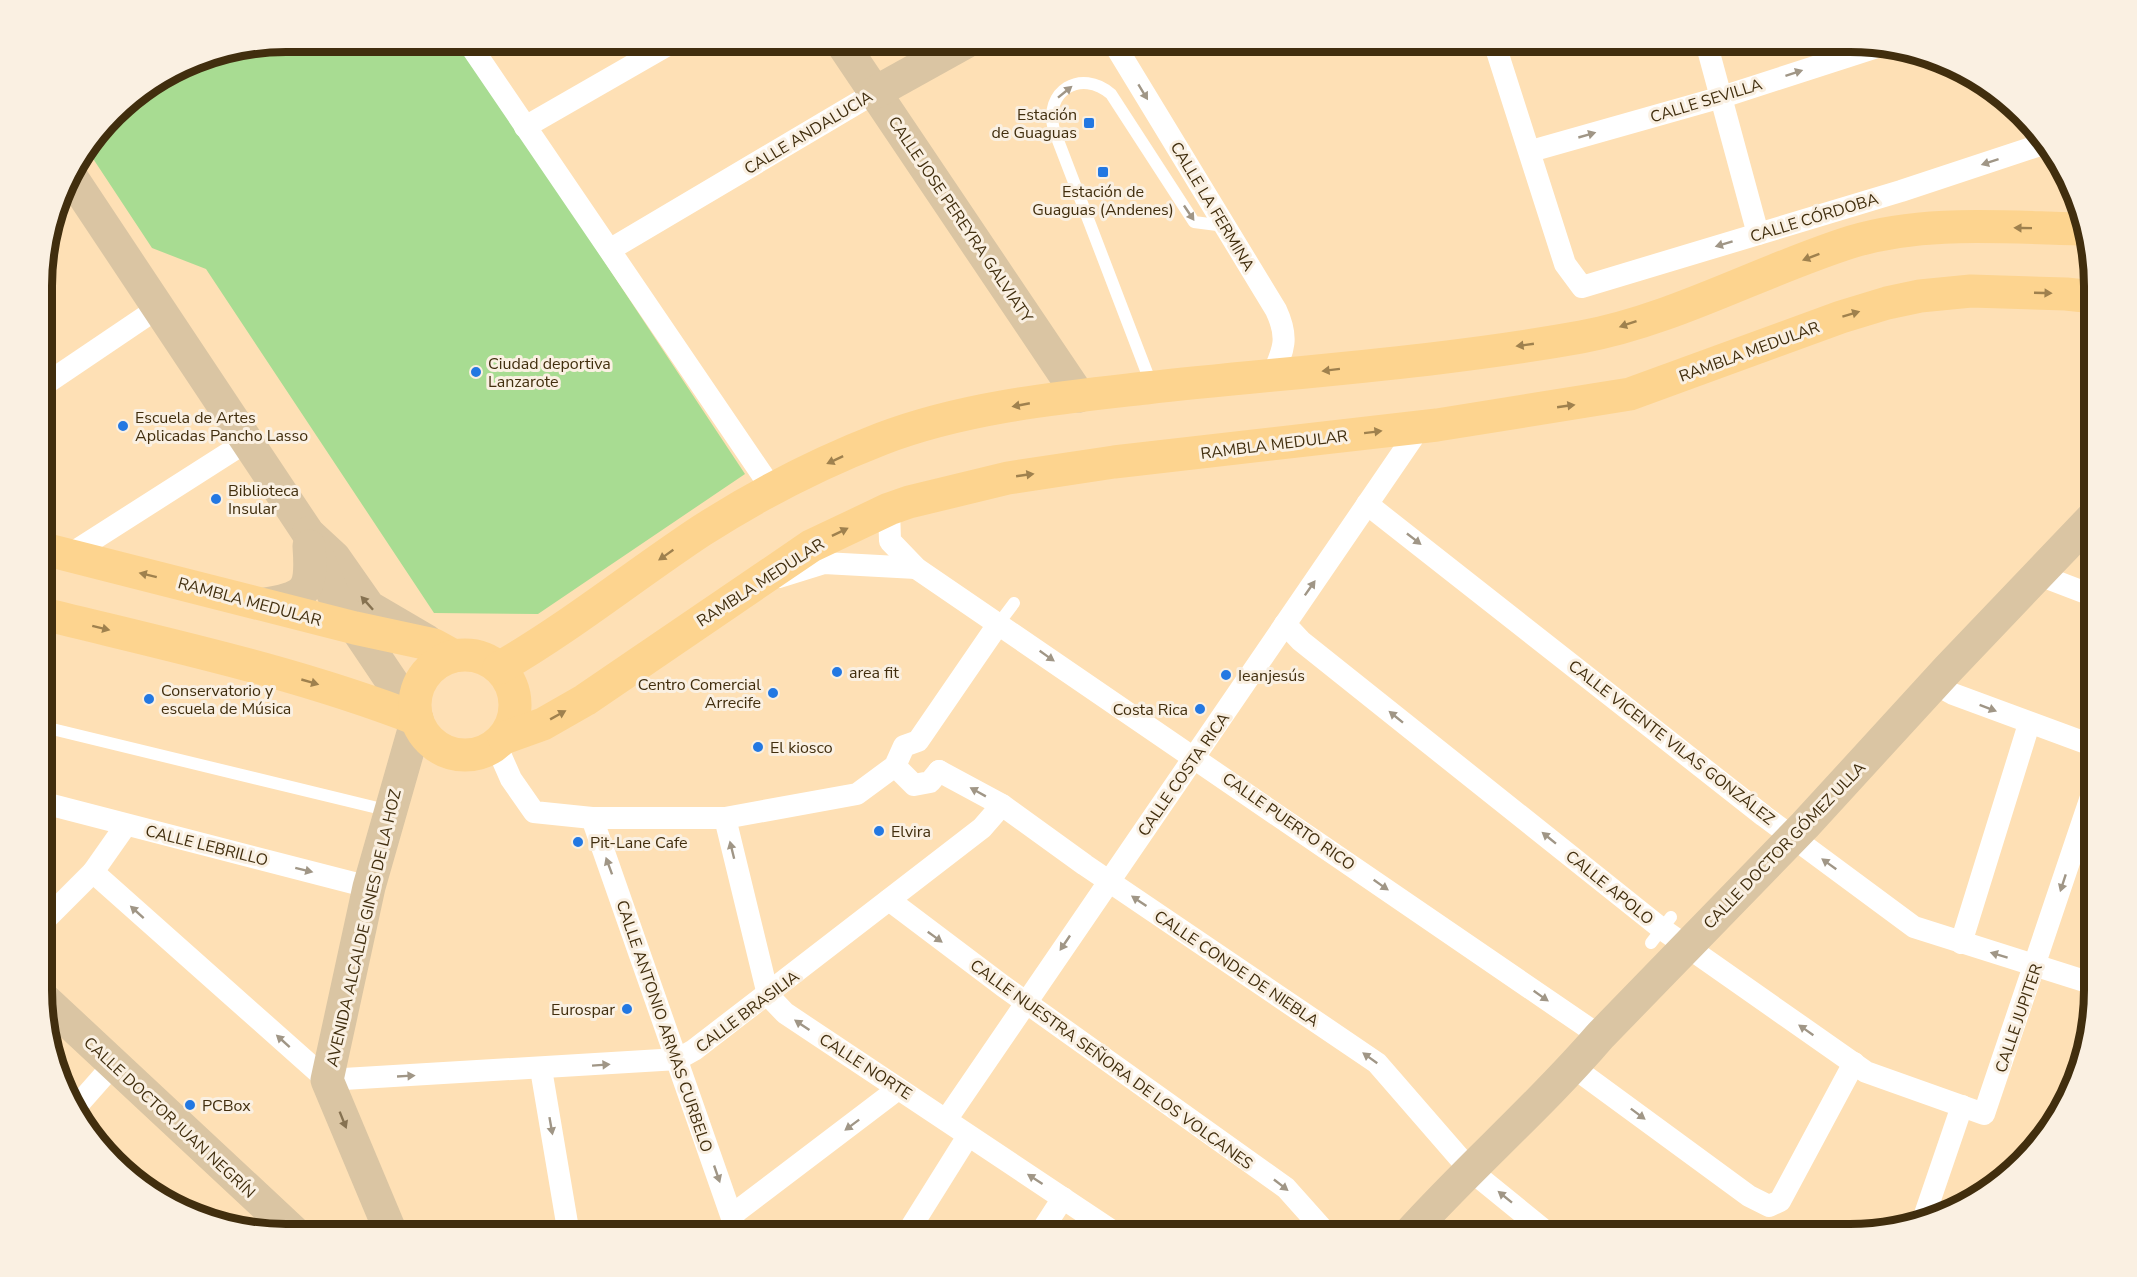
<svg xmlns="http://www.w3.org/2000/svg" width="2137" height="1277" viewBox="0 0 2137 1277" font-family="'Nunito Sans',sans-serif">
  <rect width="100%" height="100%" fill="#fee0b5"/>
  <path fill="#a8dc92" d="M287,42H459L745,474L538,614L434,613L206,269L152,248L88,151L125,103L194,61Z"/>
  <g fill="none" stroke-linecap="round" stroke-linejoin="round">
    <g stroke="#fff" stroke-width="12">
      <path d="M1152,386L1054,130C1043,91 1081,68 1111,94L1194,222L1225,226"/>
      <path d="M999,623L1014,603"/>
      <path d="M44,727L390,811"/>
      <path d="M1651,943L1671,917"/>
    </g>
    <g stroke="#fff" stroke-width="22">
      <path d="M468,42L772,489"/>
      <path d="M1113,42L1276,310C1289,338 1284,349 1272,376"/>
      <path d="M1494,42L1565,264L1582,287L1901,191L2046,143"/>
      <path d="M1706,42L1758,234"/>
      <path d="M525,127L673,42"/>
      <path d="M1531,151L1722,97L1880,46"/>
      <path d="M611,249L876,92"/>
      <path d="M44,385L158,308"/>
      <path d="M1367,504L1764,816L1914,927L2094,984"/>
      <path d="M889,509L890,541L916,568L1600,1036"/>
      <path d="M69,555L246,442"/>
      <path d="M2039,575L2094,596"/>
      <path d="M779,577L824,563L916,568"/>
      <path d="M1285,624L1301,641L1662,929L1866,1072L1984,1114L2094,788"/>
      <path d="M1935,684L1953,694L2094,746"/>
      <path d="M496,745L511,779L534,812L592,818H725L857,794L895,766L904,746L918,741L999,623"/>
      <path d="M895,766L914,785L930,782L939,771"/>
      <path d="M939,771L1002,805L1085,865L1377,1063L1470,1170L1550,1235"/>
      <path d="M44,803L369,887"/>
      <path d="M592,818L738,1235"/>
      <path d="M725,818L768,995L785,1013L1118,1235"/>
      <path d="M93,872L327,1080L678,1059L694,1050L982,828L1002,805"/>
      <path d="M889,900L1003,986L1286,1188L1328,1235"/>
      <path d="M44,921L93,872L126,825"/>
      <path d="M1961,943L2029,724"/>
      <path d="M1573,1067L1749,1196L1769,1206L1780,1201L1854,1063"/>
      <path d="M541,1069L569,1235"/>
      <path d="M76,1107L114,1064"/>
      <path d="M946,1120L1420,427"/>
      <path d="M732,1215L898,1089"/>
      <path d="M1924,1217L1962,1106"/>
      <path d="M906,1235L968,1136"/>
      <path d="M1039,1235L1063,1198"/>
    </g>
    <g stroke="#dac5a3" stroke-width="33">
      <path d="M841,42L1079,396"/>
      <path d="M876,92L966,42"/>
      <path d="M70,175L308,533L334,557L369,607L427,641"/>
      <path d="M308,533L333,594L417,719L369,887L327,1080L392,1235"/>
      <path d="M265,604C309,597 312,589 309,546"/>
      <path d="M44,999L297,1235"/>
      <path d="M1408,1235C1470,1166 1540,1106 1600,1036L1805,825L1948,669L2094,516"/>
    </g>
    <g stroke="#fdd48f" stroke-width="33">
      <path d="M44,549L355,628L434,645L454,656"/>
      <path d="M44,614C169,645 296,672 417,719"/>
      <circle cx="465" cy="705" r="50"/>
      <path d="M499,668C570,627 633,576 701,531C757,495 819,463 881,439C964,407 1058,398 1146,388C1291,372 1437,363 1581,337C1674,320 1762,270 1851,242C1926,219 2009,228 2086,229"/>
      <path d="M504,738L543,724L585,700L811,546L889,509L909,502L1008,478L1114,462L1437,425L1630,394L1841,317L1887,303L1920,296L1971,291L2066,294L2094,297"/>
    </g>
  </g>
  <defs><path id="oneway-solid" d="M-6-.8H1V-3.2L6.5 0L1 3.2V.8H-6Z" transform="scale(1.5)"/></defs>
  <g fill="#a09686">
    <use href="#oneway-solid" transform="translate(1794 73) rotate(-18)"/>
    <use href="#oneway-solid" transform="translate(1065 92) rotate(-39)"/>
    <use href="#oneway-solid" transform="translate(1143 92) rotate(59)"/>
    <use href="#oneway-solid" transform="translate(1587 135) rotate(-16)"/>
    <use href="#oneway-solid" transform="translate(1990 162) rotate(162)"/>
    <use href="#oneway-solid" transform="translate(1189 213) rotate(56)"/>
    <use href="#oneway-solid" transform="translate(1724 244) rotate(163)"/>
    <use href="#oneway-solid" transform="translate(1414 539) rotate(38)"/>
    <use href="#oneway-solid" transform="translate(1310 588) rotate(-55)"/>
    <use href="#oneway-solid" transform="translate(1047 656) rotate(35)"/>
    <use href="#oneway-solid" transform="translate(1988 708) rotate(21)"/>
    <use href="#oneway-solid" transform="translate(1396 717) rotate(-141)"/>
    <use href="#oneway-solid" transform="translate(978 792) rotate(-151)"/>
    <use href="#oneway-solid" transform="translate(1549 838) rotate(-141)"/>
    <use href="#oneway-solid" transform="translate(732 850) rotate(-104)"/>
    <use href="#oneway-solid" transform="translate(1829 864) rotate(-144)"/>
    <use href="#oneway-solid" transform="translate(609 866) rotate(-110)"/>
    <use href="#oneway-solid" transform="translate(304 870) rotate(14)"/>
    <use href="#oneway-solid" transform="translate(2063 883) rotate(108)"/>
    <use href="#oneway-solid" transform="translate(1381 885) rotate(35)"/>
    <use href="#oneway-solid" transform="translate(1139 901) rotate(-146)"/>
    <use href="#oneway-solid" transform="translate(137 912) rotate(-138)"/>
    <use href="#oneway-solid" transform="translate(935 937) rotate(36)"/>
    <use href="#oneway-solid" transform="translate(1065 943) rotate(124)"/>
    <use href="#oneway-solid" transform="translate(1999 955) rotate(-163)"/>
    <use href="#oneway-solid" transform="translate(1541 996) rotate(35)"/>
    <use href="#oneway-solid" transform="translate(802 1025) rotate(-146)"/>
    <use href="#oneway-solid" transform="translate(1806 1030) rotate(-145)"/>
    <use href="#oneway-solid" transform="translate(283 1041) rotate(-138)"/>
    <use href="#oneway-solid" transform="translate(1370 1058) rotate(-144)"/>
    <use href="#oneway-solid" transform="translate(601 1065) rotate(-4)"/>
    <use href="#oneway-solid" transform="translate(406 1076) rotate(-3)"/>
    <use href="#oneway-solid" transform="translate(1638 1114) rotate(37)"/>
    <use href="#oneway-solid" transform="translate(852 1125) rotate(143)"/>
    <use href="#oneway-solid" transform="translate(551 1126) rotate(80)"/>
    <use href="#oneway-solid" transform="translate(717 1174) rotate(71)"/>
    <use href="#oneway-solid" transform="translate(1035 1179) rotate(-147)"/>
    <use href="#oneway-solid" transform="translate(1281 1185) rotate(38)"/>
    <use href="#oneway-solid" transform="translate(1505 1197) rotate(-141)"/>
  </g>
  <g fill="#9f814e">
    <use href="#oneway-solid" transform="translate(2023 228) rotate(-179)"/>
    <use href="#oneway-solid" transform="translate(1811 257) rotate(159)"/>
    <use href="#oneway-solid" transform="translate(2043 293) rotate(2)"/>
    <use href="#oneway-solid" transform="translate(1851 314) rotate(-17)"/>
    <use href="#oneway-solid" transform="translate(1628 324) rotate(161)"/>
    <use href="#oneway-solid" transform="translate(1525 345) rotate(172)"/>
    <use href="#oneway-solid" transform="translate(1331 370) rotate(173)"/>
    <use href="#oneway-solid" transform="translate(1021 405) rotate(169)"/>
    <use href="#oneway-solid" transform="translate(1566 406) rotate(-8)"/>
    <use href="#oneway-solid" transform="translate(1373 432) rotate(-7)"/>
    <use href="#oneway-solid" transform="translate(835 460) rotate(155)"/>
    <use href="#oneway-solid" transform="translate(1025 475) rotate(-8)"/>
    <use href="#oneway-solid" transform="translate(840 532) rotate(-26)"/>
    <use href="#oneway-solid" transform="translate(666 555) rotate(145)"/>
    <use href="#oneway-solid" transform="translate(148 575) rotate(-166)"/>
    <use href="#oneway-solid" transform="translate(101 628) rotate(14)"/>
    <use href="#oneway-solid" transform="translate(310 682) rotate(16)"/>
    <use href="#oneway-solid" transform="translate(558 715) rotate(-29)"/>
  </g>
  <g fill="#867251">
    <use href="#oneway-solid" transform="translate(367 603) rotate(-132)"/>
    <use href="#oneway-solid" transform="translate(343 1120) rotate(68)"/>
  </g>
  <g fill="#2378e2" stroke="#faf0e2" stroke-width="2">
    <rect x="1083" y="117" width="12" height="12" rx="3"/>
    <rect x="1097" y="166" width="12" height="12" rx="3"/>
    <circle cx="476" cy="372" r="6"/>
    <circle cx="123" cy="426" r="6"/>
    <circle cx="216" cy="499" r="6"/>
    <circle cx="837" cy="672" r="6"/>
    <circle cx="1226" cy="675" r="6"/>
    <circle cx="773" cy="693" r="6"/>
    <circle cx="149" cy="699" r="6"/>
    <circle cx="1200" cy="709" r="6"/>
    <circle cx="758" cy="747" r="6"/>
    <circle cx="879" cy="831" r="6"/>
    <circle cx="578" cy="842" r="6"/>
    <circle cx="627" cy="1009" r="6"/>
    <circle cx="190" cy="1105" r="6"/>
  </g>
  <g text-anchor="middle" stroke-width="6" stroke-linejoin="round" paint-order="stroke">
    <g font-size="16" fill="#412e0e" stroke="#faf0e2">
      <text transform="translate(1706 100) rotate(-17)" y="6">CALLE SEVILLA</text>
      <text transform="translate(808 132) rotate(-31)" y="6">CALLE ANDALUCIA</text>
      <text transform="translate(1213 206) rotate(59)" y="6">CALLE LA FERMINA</text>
      <text transform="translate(1814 217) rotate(-17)" y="6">CALLE CÓRDOBA</text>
      <text transform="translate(961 219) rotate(56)" y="6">CALLE JOSE PEREYRA GALVIATY</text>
      <text transform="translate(1749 351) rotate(-20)" y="6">RAMBLA MEDULAR</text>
      <text transform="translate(1274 444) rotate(-7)" y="6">RAMBLA MEDULAR</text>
      <text transform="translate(760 582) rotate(-33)" y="6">RAMBLA MEDULAR</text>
      <text transform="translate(250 601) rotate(15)" y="6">RAMBLA MEDULAR</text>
      <text transform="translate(1672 742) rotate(38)" y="6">CALLE VICENTE VILAS GONZÁLEZ</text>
      <text transform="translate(1183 774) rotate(-55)" y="6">CALLE COSTA RICA</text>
      <text transform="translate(1289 821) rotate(35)" y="6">CALLE PUERTO RICO</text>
      <text transform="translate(207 845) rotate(14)" y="6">CALLE LEBRILLO</text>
      <text transform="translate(1784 845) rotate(-46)" y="6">CALLE DOCTOR GÓMEZ ULLA</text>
      <text transform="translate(1610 887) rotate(39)" y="6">CALLE APOLO</text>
      <text transform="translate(363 928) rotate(-77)" y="6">AVENIDA ALCALDE GINES DE LA HOZ</text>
      <text transform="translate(1237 968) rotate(34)" y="6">CALLE CONDE DE NIEBLA</text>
      <text transform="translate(747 1011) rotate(-37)" y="6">CALLE BRASILIA</text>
      <text transform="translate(2018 1018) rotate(-71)" y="6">CALLE JUPITER</text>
      <text transform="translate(665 1026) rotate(71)" y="6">CALLE ANTONIO ARMAS CURBELO</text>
      <text transform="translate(1112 1064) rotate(36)" y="6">CALLE NUESTRA SEÑORA DE LOS VOLCANES</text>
      <text transform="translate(866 1066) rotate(33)" y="6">CALLE NORTE</text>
      <text transform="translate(170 1117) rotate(43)" y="6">CALLE DOCTOR JUAN NEGRÍN</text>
    </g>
    <g font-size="16" fill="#412e0e" stroke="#faf0e2" text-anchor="start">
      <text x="1077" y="120" text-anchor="end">Estación<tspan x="1077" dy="18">de Guaguas</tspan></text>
      <text x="1103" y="197" text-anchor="middle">Estación de<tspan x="1103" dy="18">Guaguas (Andenes)</tspan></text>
      <text x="488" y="369">Ciudad deportiva<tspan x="488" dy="18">Lanzarote</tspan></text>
      <text x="135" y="423">Escuela de Artes<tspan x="135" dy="18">Aplicadas Pancho Lasso</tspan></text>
      <text x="228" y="496">Biblioteca<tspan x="228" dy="18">Insular</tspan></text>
      <text x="849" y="678">area fit</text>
      <text x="1238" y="681">Ieanjesús</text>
      <text x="761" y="690" text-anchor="end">Centro Comercial<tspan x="761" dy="18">Arrecife</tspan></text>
      <text x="161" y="696">Conservatorio y<tspan x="161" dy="18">escuela de Música</tspan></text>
      <text x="1188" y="715" text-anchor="end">Costa Rica</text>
      <text x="770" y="753">El kiosco</text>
      <text x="891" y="837">Elvira</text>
      <text x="590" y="848">Pit-Lane Cafe</text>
      <text x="615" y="1015" text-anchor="end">Eurospar</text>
      <text x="202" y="1111">PCBox</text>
    </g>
  </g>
  <path d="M0 0H2137V1277H0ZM286 52H1850A234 234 0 0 1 2084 286V990A234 234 0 0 1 1850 1224H286A234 234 0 0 1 52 990V286A234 234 0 0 1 286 52Z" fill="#faf0e2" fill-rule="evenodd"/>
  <path fill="none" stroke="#412e0e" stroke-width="8" d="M286 52H1850A234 234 0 0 1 2084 286V990A234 234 0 0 1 1850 1224H286A234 234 0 0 1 52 990V286A234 234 0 0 1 286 52Z"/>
</svg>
